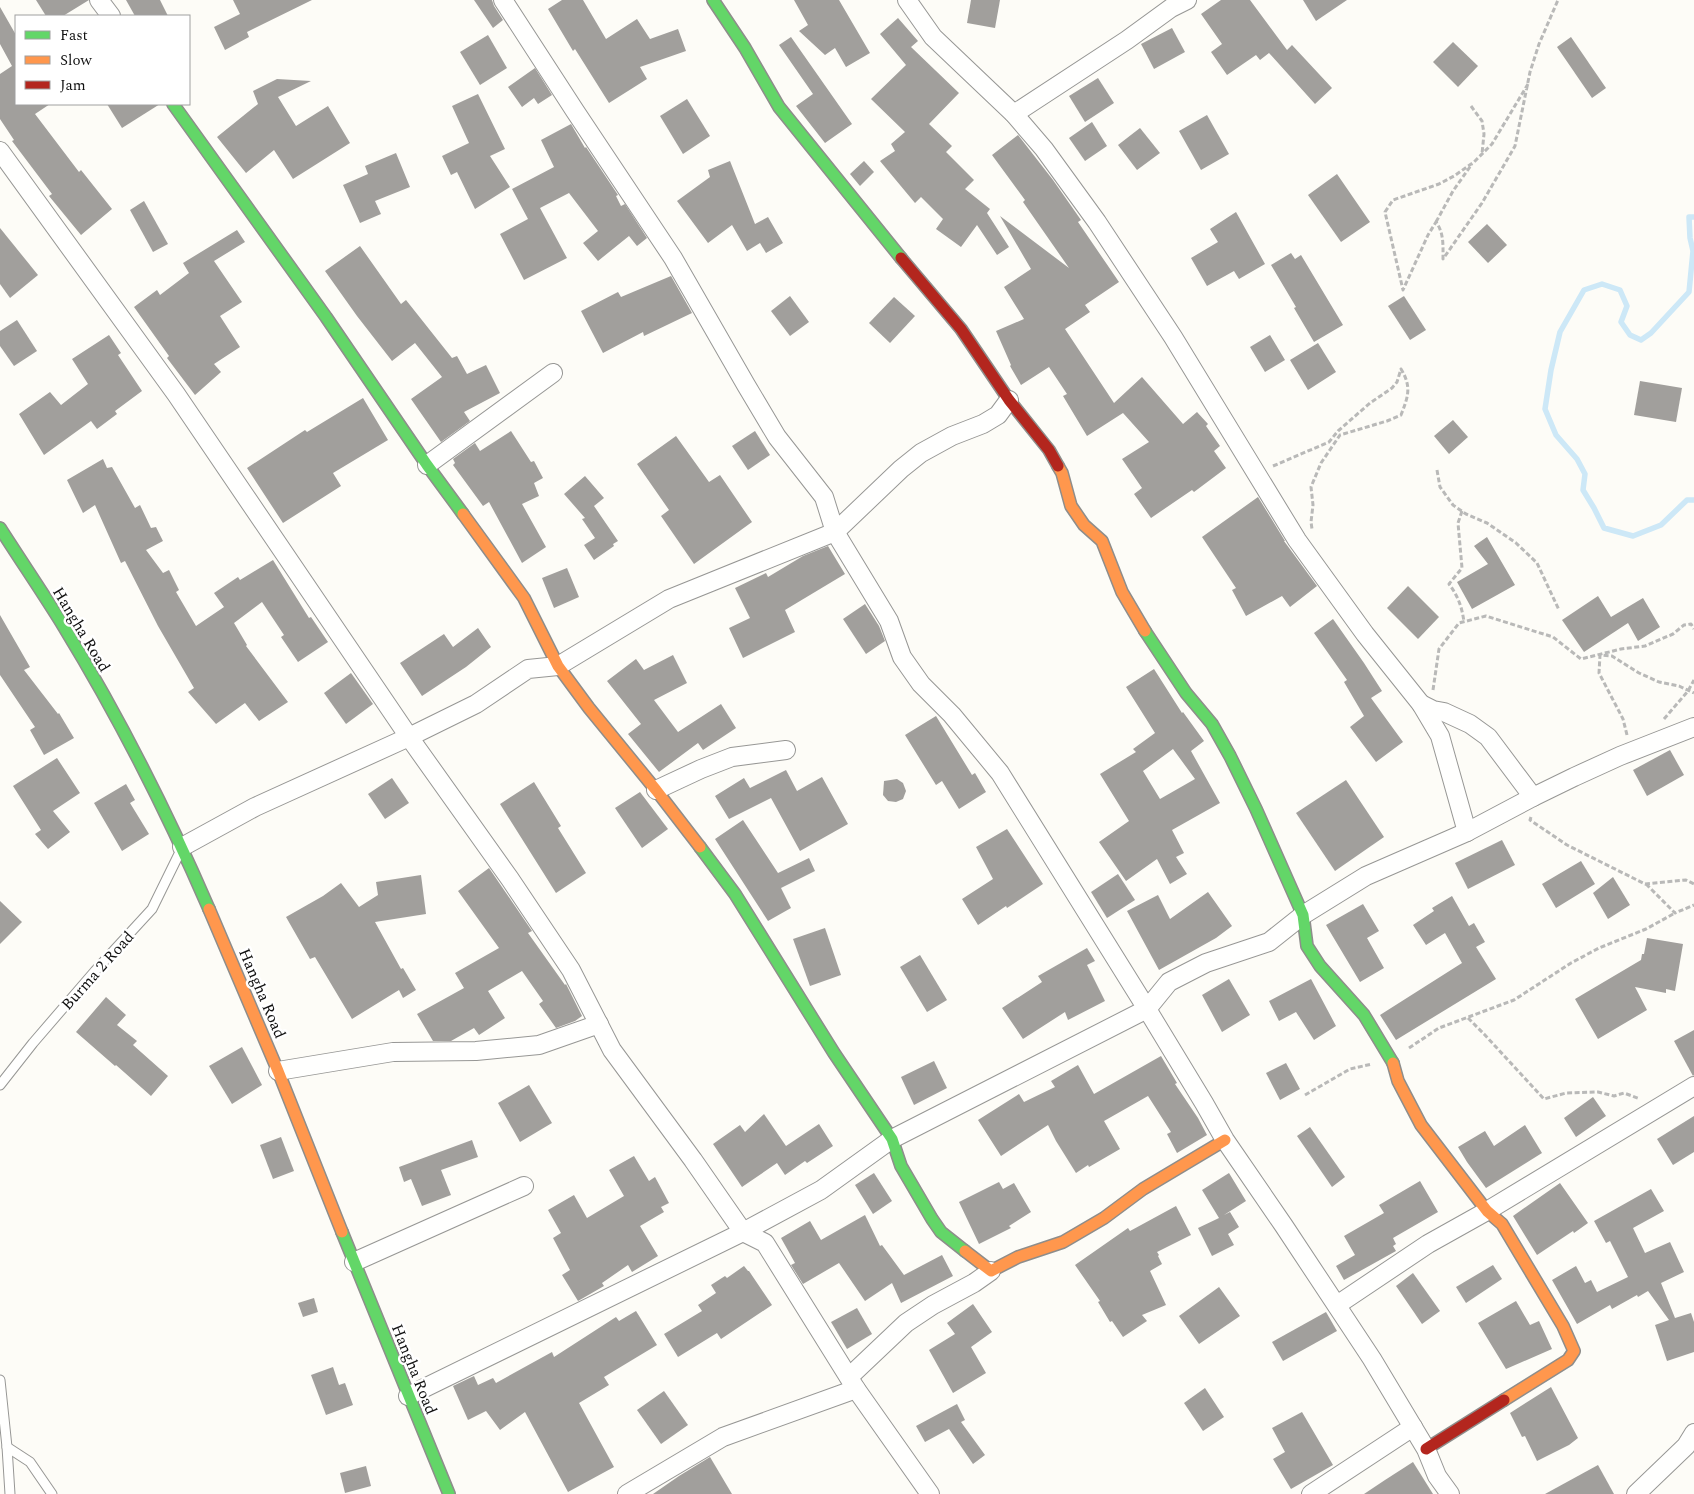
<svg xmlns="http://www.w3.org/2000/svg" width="1694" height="1494" viewBox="0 0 1694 1494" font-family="Spectral,serif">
  <rect width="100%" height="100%" fill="#fdfcf7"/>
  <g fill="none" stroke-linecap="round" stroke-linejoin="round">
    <path stroke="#cde8f7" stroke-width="5.5" d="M1694,217H1689L1690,238L1693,251L1689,292L1651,333L1641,340L1630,335L1621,322L1627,306L1620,290L1602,284L1584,290L1560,332L1551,370L1545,409L1556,435L1577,459L1585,474L1583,490L1594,508L1604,528L1633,536L1661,525L1687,500H1694"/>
  </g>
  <g fill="#a19f9c" fill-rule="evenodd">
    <path d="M36,0H89L63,16H46Z"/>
    <path d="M126,0H160L168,16H135Z"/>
    <path d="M233,0H312L247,32L249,37L225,50L214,27L240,14Z"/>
    <path d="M474,0H492L494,6L503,20L493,28Z"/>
    <path d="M562,0H583L606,39L637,19L650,39L678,29L686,51L640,67L647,79L609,103L575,49L573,51L548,9Z"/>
    <path d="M794,0H839L870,53L846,67L835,48L825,55L799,31L808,25Z"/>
    <path d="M971,0H1000L995,28L967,23Z"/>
    <path d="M1221,0H1250L1287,50L1292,45L1332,88L1315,104L1269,53L1260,60L1256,55L1227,75L1211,52L1222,44L1201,14Z"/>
    <path d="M1303,0H1347L1316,21Z"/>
    <path d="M0,7L16,35V104H50L35,114L79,172L81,170L112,209L81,235L49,196L52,194L12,141L14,140L0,119V74L12,66L0,44Z"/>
    <path d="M898,18L918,41L911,47L959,93L929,124L952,146L946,152L974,180L965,189L990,209L987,213L1009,247L997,255L977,225L961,247L936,229L943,219L921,197L915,203L880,161L895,151L891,144L905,132L871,99L906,65L880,34Z"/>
    <path d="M1172,28L1185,52L1154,69L1141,44Z"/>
    <path d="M488,35L507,68L480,85L460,52Z"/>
    <path d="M791,37L852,124L825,143L796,106L813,94L779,45Z"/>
    <path d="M1571,37L1606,88L1592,98L1557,47Z"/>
    <path d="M1453,42L1478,66L1458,87L1433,62Z"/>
    <path d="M535,68L552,95L538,104L534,98L522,107L508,87Z"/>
    <path d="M1098,78L1114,103L1085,122L1069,96Z"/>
    <path d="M277,79L311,81L278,97L296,126L328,106L350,143L293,179L274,150L246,173L217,137L258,104L253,91Z"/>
    <path d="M478,94L505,149L490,156L510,187L475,209L457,172L451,175L442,156L469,143L452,106Z"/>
    <path d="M687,99L710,136L683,154L660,116Z"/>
    <path d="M107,104H160L122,128Z"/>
    <path d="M1207,115L1229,154L1201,170L1179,131Z"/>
    <path d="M1092,122L1107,146L1085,161L1069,138Z"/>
    <path d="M571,124L585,148L586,147L618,195L616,196L621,206L625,204L647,238L637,246L629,236L598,261L583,243L598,231L569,193L540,208L567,258L524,280L500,234L528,219L512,189L554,167L541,140Z"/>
    <path d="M1140,128L1160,153L1137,170L1118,145Z"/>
    <path d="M1018,135L1053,180L1081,220L1078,222L1119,282L1085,305L1090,312L1065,329L1114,403L1142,377L1183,424L1197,412L1208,424L1206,426L1220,446L1214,451L1226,468L1194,492L1192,490L1151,518L1134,494L1142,488L1122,459L1149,442L1123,413L1087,436L1063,396L1067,394L1049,367L1021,385L1010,366L1011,365L996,331L1024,319L1004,287L1031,269L1000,216L1069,268L1023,202L1025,200L992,155Z"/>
    <path d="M396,153L410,187L375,201L381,214L360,223L343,185L368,174L365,166Z"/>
    <path d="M730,161L755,224L768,217L783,243L766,253L760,243L747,251L732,225L708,243L677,201L710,177L708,170Z"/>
    <path d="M864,161L874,172L860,186L850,174Z"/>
    <path d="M1337,174L1370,222L1341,242L1308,195Z"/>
    <path d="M144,201L168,244L153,252L130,210Z"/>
    <path d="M1236,212L1265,264L1239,279L1234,271L1207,286L1191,258L1218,242L1210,229Z"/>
    <path d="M1487,224L1507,245L1488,263L1468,242Z"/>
    <path d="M0,228L38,275L10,298L0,284Z"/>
    <path d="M237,230L245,242L214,261L242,302L220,316L240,347L214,364L221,372L195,395L167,358L169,356L134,307L157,290L160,295L189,273L183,263Z"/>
    <path d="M360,246L401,304L406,300L452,358L457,356L467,374L486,365L500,393L464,412L470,421L441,442L411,399L442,377L415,343L392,361L357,316L325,271Z"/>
    <path d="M1291,253L1295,259L1301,255L1343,325L1314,342L1294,308L1296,307L1271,265Z"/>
    <path d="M671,276L692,313L644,336L643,332L603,353L581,311L618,292L621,297Z"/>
    <path d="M790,296L809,322L790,336L771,311Z"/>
    <path d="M1404,296L1426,330L1410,340L1388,306Z"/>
    <path d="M894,297L915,316L890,343L869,323Z"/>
    <path d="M17,320L37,351L14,366L0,346V331Z"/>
    <path d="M109,335L121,353L118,355L142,391L115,411L117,414L97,429L91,421L44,455L19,414L50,392L61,405L88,384L72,359Z"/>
    <path d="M1270,335L1285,360L1265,372L1250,347Z"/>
    <path d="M1318,343L1336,372L1308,390L1290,360Z"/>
    <path d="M1640,381L1682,388L1676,422L1634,415Z"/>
    <path d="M363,398L388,440L333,473L341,486L283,523L247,468L305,430L307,432Z"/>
    <path d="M1453,420L1468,437L1449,454L1434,436Z"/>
    <path d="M511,431L531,462L534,461L543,478L534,483L539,496L522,504L546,547L522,563L489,502L483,506L453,465L455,463L453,459L475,443L480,451Z"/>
    <path d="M755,431L770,455L748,470L732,446Z"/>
    <path d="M676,436L709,482L720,475L752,522L694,564L661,516L669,510L637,464Z"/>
    <path d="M103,459L107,468L112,467L135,508L140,505L151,528L156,527L163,541L146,550L163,573L169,570L179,590L176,592L196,626L224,607L214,593L238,577L240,580L273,560L309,618L311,617L328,642L298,662L281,637L284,635L262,602L234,623L247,645L246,646L288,702L259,721L245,703L216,724L188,692L194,688L158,626L125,561L121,563L95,505L83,513L67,480Z"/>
    <path d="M585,476L604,498L594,506L618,541L613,544L614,546L594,560L584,545L595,538L582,519L585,518L564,494Z"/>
    <path d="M1258,497L1285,541H1284L1317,586L1290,607L1282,596L1246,616L1232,590L1236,588L1202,537Z"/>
    <path d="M1487,537L1515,585L1472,609L1457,582L1488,564L1474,546Z"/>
    <path d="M828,546L845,574L785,610L795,632L743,658L729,628L750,618L735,588L766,573L768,577L803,556Z"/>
    <path d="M567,568L579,597L554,608L542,578Z"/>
    <path d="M1408,586L1439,617L1418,639L1387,608Z"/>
    <path d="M1598,596L1611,617L1643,598L1660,627L1638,641L1628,623L1584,652L1562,620Z"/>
    <path d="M865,604L879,626L885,641L866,654L843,619Z"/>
    <path d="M0,615L30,667L24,670L58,714L59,713L74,738L44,755L30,730L35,727L0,675Z"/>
    <path d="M1333,619L1364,663L1382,691L1371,698L1403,742L1376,762L1350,727L1364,716L1344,682L1347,680L1314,633Z"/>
    <path d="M478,628L491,647L466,667L422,696L400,663L444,634L453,647Z"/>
    <path d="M673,655L687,683L654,700L678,732L721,704L736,728L703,750L698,743L659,772L628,734L641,724L607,681L636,659L644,670Z"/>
    <path d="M1154,669L1182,713L1183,712L1204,741L1191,751L1220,803L1172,830L1184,853L1176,857L1187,874L1170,884L1157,859L1126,881L1099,842L1129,821L1100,774L1136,752L1133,749L1155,733L1126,687ZM1173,749L1195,779L1160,799L1143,771Z"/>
    <path d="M351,673L373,704L346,724L324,693Z"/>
    <path d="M936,716L972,775L975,773L986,792L959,809L942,781L936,785L905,735Z"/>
    <path d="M1670,750L1684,775L1647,796L1633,770Z"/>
    <path d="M57,758L80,793L53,811L70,832L48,849L35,834L41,830L13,786Z"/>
    <path d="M786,770L797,791L822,777L848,824L800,851L771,798L729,819L715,796L744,778L750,788Z"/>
    <path d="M392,778L409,803L385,819L368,794Z"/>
    <path d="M897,779L903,783L906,791L903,799L896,802L888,801L883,795L884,781Z"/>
    <path d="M1346,780L1384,837L1335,871L1296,813Z"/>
    <path d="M534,782L561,826L558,828L586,873L556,893L500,804Z"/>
    <path d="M126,784L135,800L130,803L149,834L122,851L94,803Z"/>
    <path d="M640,792L668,829L642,848L615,808Z"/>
    <path d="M743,820L778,873L809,858L815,871L781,888L791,908L768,921L715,839Z"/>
    <path d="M1007,829L1043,884L1007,908L1006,906L978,925L962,899L993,879L976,847Z"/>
    <path d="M1502,840L1515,865L1468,889L1455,863Z"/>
    <path d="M1581,861L1595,884L1556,908L1542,884Z"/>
    <path d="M489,868L532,931L528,933L565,985L566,984L582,1016L575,1021L556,1028L539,1004L543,1001L522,971L488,991L505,1018L479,1035L474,1028L451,1041H433L417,1014L464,988L455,973L499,948L458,891Z"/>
    <path d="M1118,874L1135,900L1107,918L1091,892Z"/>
    <path d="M421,875L426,914L375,922L401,969L403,968L416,990L403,998L399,990L352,1019L315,957L310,959L286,917L323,896L341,883L359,907L378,895L376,882Z"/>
    <path d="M1613,877L1630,905L1608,919L1593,893Z"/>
    <path d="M1208,892L1232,926L1216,938L1159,970L1127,911L1158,895L1170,919Z"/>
    <path d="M1452,896L1469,926L1474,923L1485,942L1476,947L1496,979L1396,1040L1380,1015L1462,963L1445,933L1426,945L1413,925L1434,911L1432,908Z"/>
    <path d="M0,901L22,922L0,944Z"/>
    <path d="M1363,904L1379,931L1367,938L1384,968L1360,982L1326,925Z"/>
    <path d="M825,928L841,975L810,986L793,939Z"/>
    <path d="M1647,938L1683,944L1675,991L1666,989V993L1635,987L1647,1010L1598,1039L1575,999L1641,960L1642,954H1644Z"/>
    <path d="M1087,948L1095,961L1087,965L1105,1001L1068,1020L1065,1012L1023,1039L1002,1008L1042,982L1038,976Z"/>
    <path d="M920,955L947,1000L927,1012L900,967Z"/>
    <path d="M1229,979L1250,1015L1222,1032L1202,995Z"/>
    <path d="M1311,979L1336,1026L1314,1040L1296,1012L1279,1021L1269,1001Z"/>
    <path d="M106,997L126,1015L117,1025L137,1041L133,1045L168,1076L151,1096L116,1065L115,1066L76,1032Z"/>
    <path d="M1694,1030V1075L1693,1076L1674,1041Z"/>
    <path d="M242,1047L262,1085L232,1104L209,1066Z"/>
    <path d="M1161,1056L1177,1083L1175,1084L1198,1118L1207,1135L1177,1153L1167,1134L1171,1132L1148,1096L1104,1121L1120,1149L1089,1167L1088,1165L1076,1173L1056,1141L1048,1125L1001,1156L978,1120L1019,1094L1024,1102L1055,1087L1051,1081L1078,1065L1094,1094Z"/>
    <path d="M934,1061L947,1088L914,1105L901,1077Z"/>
    <path d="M1286,1063L1300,1089L1280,1100L1266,1073Z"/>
    <path d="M529,1085L552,1123L520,1142L498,1103Z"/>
    <path d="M1593,1097L1606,1116L1576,1137L1564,1118Z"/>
    <path d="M764,1114L786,1146L819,1124L833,1146L807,1163L805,1161L785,1175L777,1163L742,1187L713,1144L740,1125L745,1132Z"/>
    <path d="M1694,1116V1152L1673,1165L1657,1139Z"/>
    <path d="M1525,1125L1542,1153L1486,1188L1467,1162L1458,1147L1485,1131L1494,1146Z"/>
    <path d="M1310,1127L1345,1177L1332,1187L1297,1136Z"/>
    <path d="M281,1137L294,1171L273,1179L260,1145Z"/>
    <path d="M472,1140L478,1157L441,1170L451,1195L422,1206L411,1179L404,1182L399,1167Z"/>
    <path d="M634,1156L649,1181L655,1177L669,1203L661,1207L664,1212L640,1226L658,1256L632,1272L628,1265L602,1283L604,1286L578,1301L562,1275L570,1270L553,1238L561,1233L548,1210L574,1195L587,1218L624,1196L609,1170Z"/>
    <path d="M874,1173L892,1201L873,1214L855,1185Z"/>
    <path d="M1229,1173L1246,1201L1224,1215L1230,1212L1239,1227L1228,1234L1234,1245L1212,1256L1198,1228L1219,1218L1202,1190Z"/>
    <path d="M1420,1181L1438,1212L1393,1238L1396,1244L1393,1246L1396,1251L1344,1280L1336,1266L1355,1255L1344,1236L1384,1213L1379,1205Z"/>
    <path d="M999,1182L1003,1189L1014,1183L1031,1212L1009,1226L1011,1228L979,1244L959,1202Z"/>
    <path d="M1560,1183L1588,1223L1574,1233L1573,1231L1537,1255L1513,1216Z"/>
    <path d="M1651,1189L1664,1211L1633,1228L1645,1253L1670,1242L1684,1272L1661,1283L1675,1318L1691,1313L1694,1322V1352L1667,1361L1655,1325L1669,1320L1648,1291L1638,1297L1637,1295L1612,1309L1610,1305L1577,1324L1552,1280L1576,1266L1585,1283L1591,1280L1597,1292L1628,1277L1610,1241L1606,1243L1594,1221Z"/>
    <path d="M1176,1206L1191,1235L1157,1252L1159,1255L1158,1256L1162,1264L1150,1271L1166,1305L1142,1315L1147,1321L1123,1337L1112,1321L1110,1322L1098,1302L1100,1301L1075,1265L1128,1228L1130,1231Z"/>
    <path d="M865,1215L880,1246L882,1245L904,1275L942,1255L953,1276L901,1303L892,1283L865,1301L839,1263L803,1284L791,1265L795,1263L781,1238L810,1221L821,1240Z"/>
    <path d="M1493,1265L1502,1279L1466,1303L1456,1287Z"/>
    <path d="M744,1266L748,1271H749L772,1305L721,1339L717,1333L678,1357L664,1334L702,1311L698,1305L716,1293L711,1285L725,1276L727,1278Z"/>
    <path d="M1413,1273L1440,1311L1422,1324L1396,1286Z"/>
    <path d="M1219,1287L1240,1316L1199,1344L1179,1316Z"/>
    <path d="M314,1298L318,1312L303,1317L298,1303Z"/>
    <path d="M1516,1301L1530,1325L1539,1321L1552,1349L1506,1369L1478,1323Z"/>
    <path d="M973,1304L992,1332L971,1347L986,1373L953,1393L929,1350L955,1334L947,1323Z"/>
    <path d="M857,1308L872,1334L847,1349L831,1322Z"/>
    <path d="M636,1311L657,1345L604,1377L609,1385L579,1403L614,1467L568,1492L525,1412L500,1430L486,1411L468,1420L453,1386L474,1376L478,1385L493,1378L496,1383L552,1352L554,1357L616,1317L619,1321Z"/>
    <path d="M1326,1312L1337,1331L1283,1361L1272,1342Z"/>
    <path d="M333,1367L339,1385L345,1383L353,1405L326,1415L311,1375Z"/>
    <path d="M1551,1387L1578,1438L1569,1445L1537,1461L1525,1436L1522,1437L1510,1413Z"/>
    <path d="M1205,1388L1224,1417L1203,1431L1184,1403Z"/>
    <path d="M664,1391L688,1425L661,1444L637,1410Z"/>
    <path d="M957,1404L965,1420L961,1422L985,1455L973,1464L949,1429L925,1442L916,1426Z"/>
    <path d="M1302,1412L1333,1465L1291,1489L1273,1459L1285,1452L1272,1428Z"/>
    <path d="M710,1457L732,1494H653L679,1476Z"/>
    <path d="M1413,1462L1433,1494H1364L1385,1480Z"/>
    <path d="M1598,1465L1614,1494H1545Z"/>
    <path d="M366,1466L371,1486L345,1493L340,1473Z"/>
  </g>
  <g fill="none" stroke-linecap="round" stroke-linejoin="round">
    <g stroke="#979795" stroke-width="11">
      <g id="lane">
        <path d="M0,1085L33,1043L95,971L152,909L179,854"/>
        <path d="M0,1380L7,1447L10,1494"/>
        <path d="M7,1447L30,1462L52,1494"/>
      </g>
    </g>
    <g stroke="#979795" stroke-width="20">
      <g id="street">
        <path d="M99,0L111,16"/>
        <path d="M503,0L575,111L673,258L746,385L777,437L824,497L835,532L889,621L902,657L921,684L952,715L1000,773L1147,1009L1204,1103L1225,1140L1284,1226L1372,1359L1426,1449L1437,1476L1450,1494"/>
        <path d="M907,0L933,37L1014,114L1044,149L1097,222L1173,337L1297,540L1365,634L1421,704L1440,736L1467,832"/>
        <path d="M1014,114L1127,40L1171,8L1187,0"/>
        <path d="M0,151L176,394L409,737L510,879L571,970L612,1050L693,1160L743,1232L765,1243L856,1389L930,1494"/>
        <path d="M427,465L553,373"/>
        <path d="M1421,704L1433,710L1444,712L1470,724L1488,737L1533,797"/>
        <path d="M656,790L701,769L732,757L786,750"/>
        <path d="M182,847L255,807L409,737L476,704L528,669L558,666L669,599L835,532L901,469L921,453L952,436L983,424L998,415L1009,400"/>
        <path d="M278,1071L393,1052L476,1051L539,1045L599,1024"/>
        <path d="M354,1262L524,1186"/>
        <path d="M1337,1305L1428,1244L1487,1211L1694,1086"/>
        <path d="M849,1377L906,1323L933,1305L974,1283L991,1271"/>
        <path d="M408,1396L743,1232L821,1190L892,1139L1147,1009L1169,982L1206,963L1269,942L1303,915L1366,876L1467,832L1533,797L1574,777L1620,756L1694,727"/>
        <path d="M627,1494L723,1437L856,1389"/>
        <path d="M1311,1494L1413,1427"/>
        <path d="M1636,1494L1686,1446L1694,1433"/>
      </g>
    </g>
    <g stroke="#8e8d8b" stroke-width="14">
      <g id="fast">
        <path d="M713,0L745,48L779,107L901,258"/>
        <path d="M173,104L326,317L427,465L463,514"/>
        <path d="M0,528C21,561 43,593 64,627C119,717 167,812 209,909"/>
        <path d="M1145,631L1186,693L1212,724L1230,756L1256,809L1303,915L1307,946L1320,966L1364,1015L1393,1063"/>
        <path d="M700,847L735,894L834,1053L892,1139L901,1166L932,1219L941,1232L965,1251"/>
        <path d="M342,1232L449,1494"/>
      </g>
    </g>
    <g stroke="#8e8d8b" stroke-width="14">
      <g id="slow">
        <path d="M1058,466L1062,473L1071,506L1084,525L1102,541L1122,592L1145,631"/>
        <path d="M463,514L524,598L558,666L589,708L656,790L700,847"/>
        <path d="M209,909L278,1071L342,1232"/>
        <path d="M1393,1063L1398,1081L1421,1125L1487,1211L1502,1224L1563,1326L1574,1351L1568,1360L1504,1400"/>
        <path d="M965,1251L991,1271L1018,1257L1063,1242L1104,1218L1143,1189L1225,1140"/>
      </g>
    </g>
    <g stroke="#8e8d8b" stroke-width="14">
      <g id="jam">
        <path d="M901,258L961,329L1009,400L1049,450L1058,466"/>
        <path d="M1426,1449L1504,1400"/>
      </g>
    </g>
    <g stroke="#b9b9b8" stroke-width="3" stroke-dasharray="5 2.5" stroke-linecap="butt">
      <path d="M1528,84L1492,144L1474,162L1454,176L1439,184L1393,200L1385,212L1403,290L1428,235L1436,222C1444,233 1443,245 1443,259L1482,203L1515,146L1530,72L1539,44L1558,0"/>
      <path d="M1471,106L1482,121L1484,134L1482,154"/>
      <path d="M1436,222L1453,191L1472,164"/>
      <path d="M1273,466L1329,442L1338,431L1370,403L1392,388L1397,382L1401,369C1412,387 1408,397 1401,415L1387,421L1340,435L1321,463L1311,487L1313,505L1311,522L1312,529"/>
      <path d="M1437,470L1440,487L1453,505L1466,514L1487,523L1516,543L1537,563L1559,610"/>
      <path d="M1462,511L1458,523L1462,568L1449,584C1458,596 1462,607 1464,622"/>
      <path d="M1433,690L1439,649L1459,623L1486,616L1553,637L1581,659L1621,649L1645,646L1673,634L1684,625L1691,624L1694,629"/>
      <path d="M1664,719L1688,691L1694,680"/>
      <path d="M1627,735L1623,719L1599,673L1600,655L1612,656L1639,673L1659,682L1679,686L1694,693"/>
      <path d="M1531,817L1530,820L1567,845L1645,884L1686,880L1694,884"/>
      <path d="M1646,884L1675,913L1694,905"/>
      <path d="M1468,1018L1484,1034L1544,1099L1566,1093L1598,1092L1614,1096L1624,1093L1640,1099"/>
      <path d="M1409,1048L1439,1028L1514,1000L1571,963L1599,948L1646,929L1675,913"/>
      <path d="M1305,1095L1350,1069L1372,1064"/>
    </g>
    <use href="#lane" stroke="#fffffe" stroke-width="9"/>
    <use href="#street" stroke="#fffffe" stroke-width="18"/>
    <use href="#fast" stroke="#63d668" stroke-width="11"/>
    <use href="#slow" stroke="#ff974d" stroke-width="11"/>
    <use href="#jam" stroke="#b3261e" stroke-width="11"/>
  </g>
  <g text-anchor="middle" stroke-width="5" stroke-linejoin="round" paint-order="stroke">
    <g font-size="16" fill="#111" stroke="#fff">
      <text transform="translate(82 629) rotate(59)" y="6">Hangha Road</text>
      <text transform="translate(97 970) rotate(-48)" y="6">Burma 2 Road</text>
      <text transform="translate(263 993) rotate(67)" y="6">Hangha Road</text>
      <text transform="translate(415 1369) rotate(68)" y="6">Hangha Road</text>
    </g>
  </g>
  <rect x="15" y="15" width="175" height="90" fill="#ffffff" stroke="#a0a0a0"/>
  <rect x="25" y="31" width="25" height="8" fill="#63d668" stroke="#a0a0a0"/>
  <text x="60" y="40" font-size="15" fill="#111111">Fast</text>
  <rect x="25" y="56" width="25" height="8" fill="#ff974d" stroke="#a0a0a0"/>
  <text x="60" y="65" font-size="15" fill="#111111">Slow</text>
  <rect x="25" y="81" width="25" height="8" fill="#b3261e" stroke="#a0a0a0"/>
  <text x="60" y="90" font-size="15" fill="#111111">Jam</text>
</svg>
